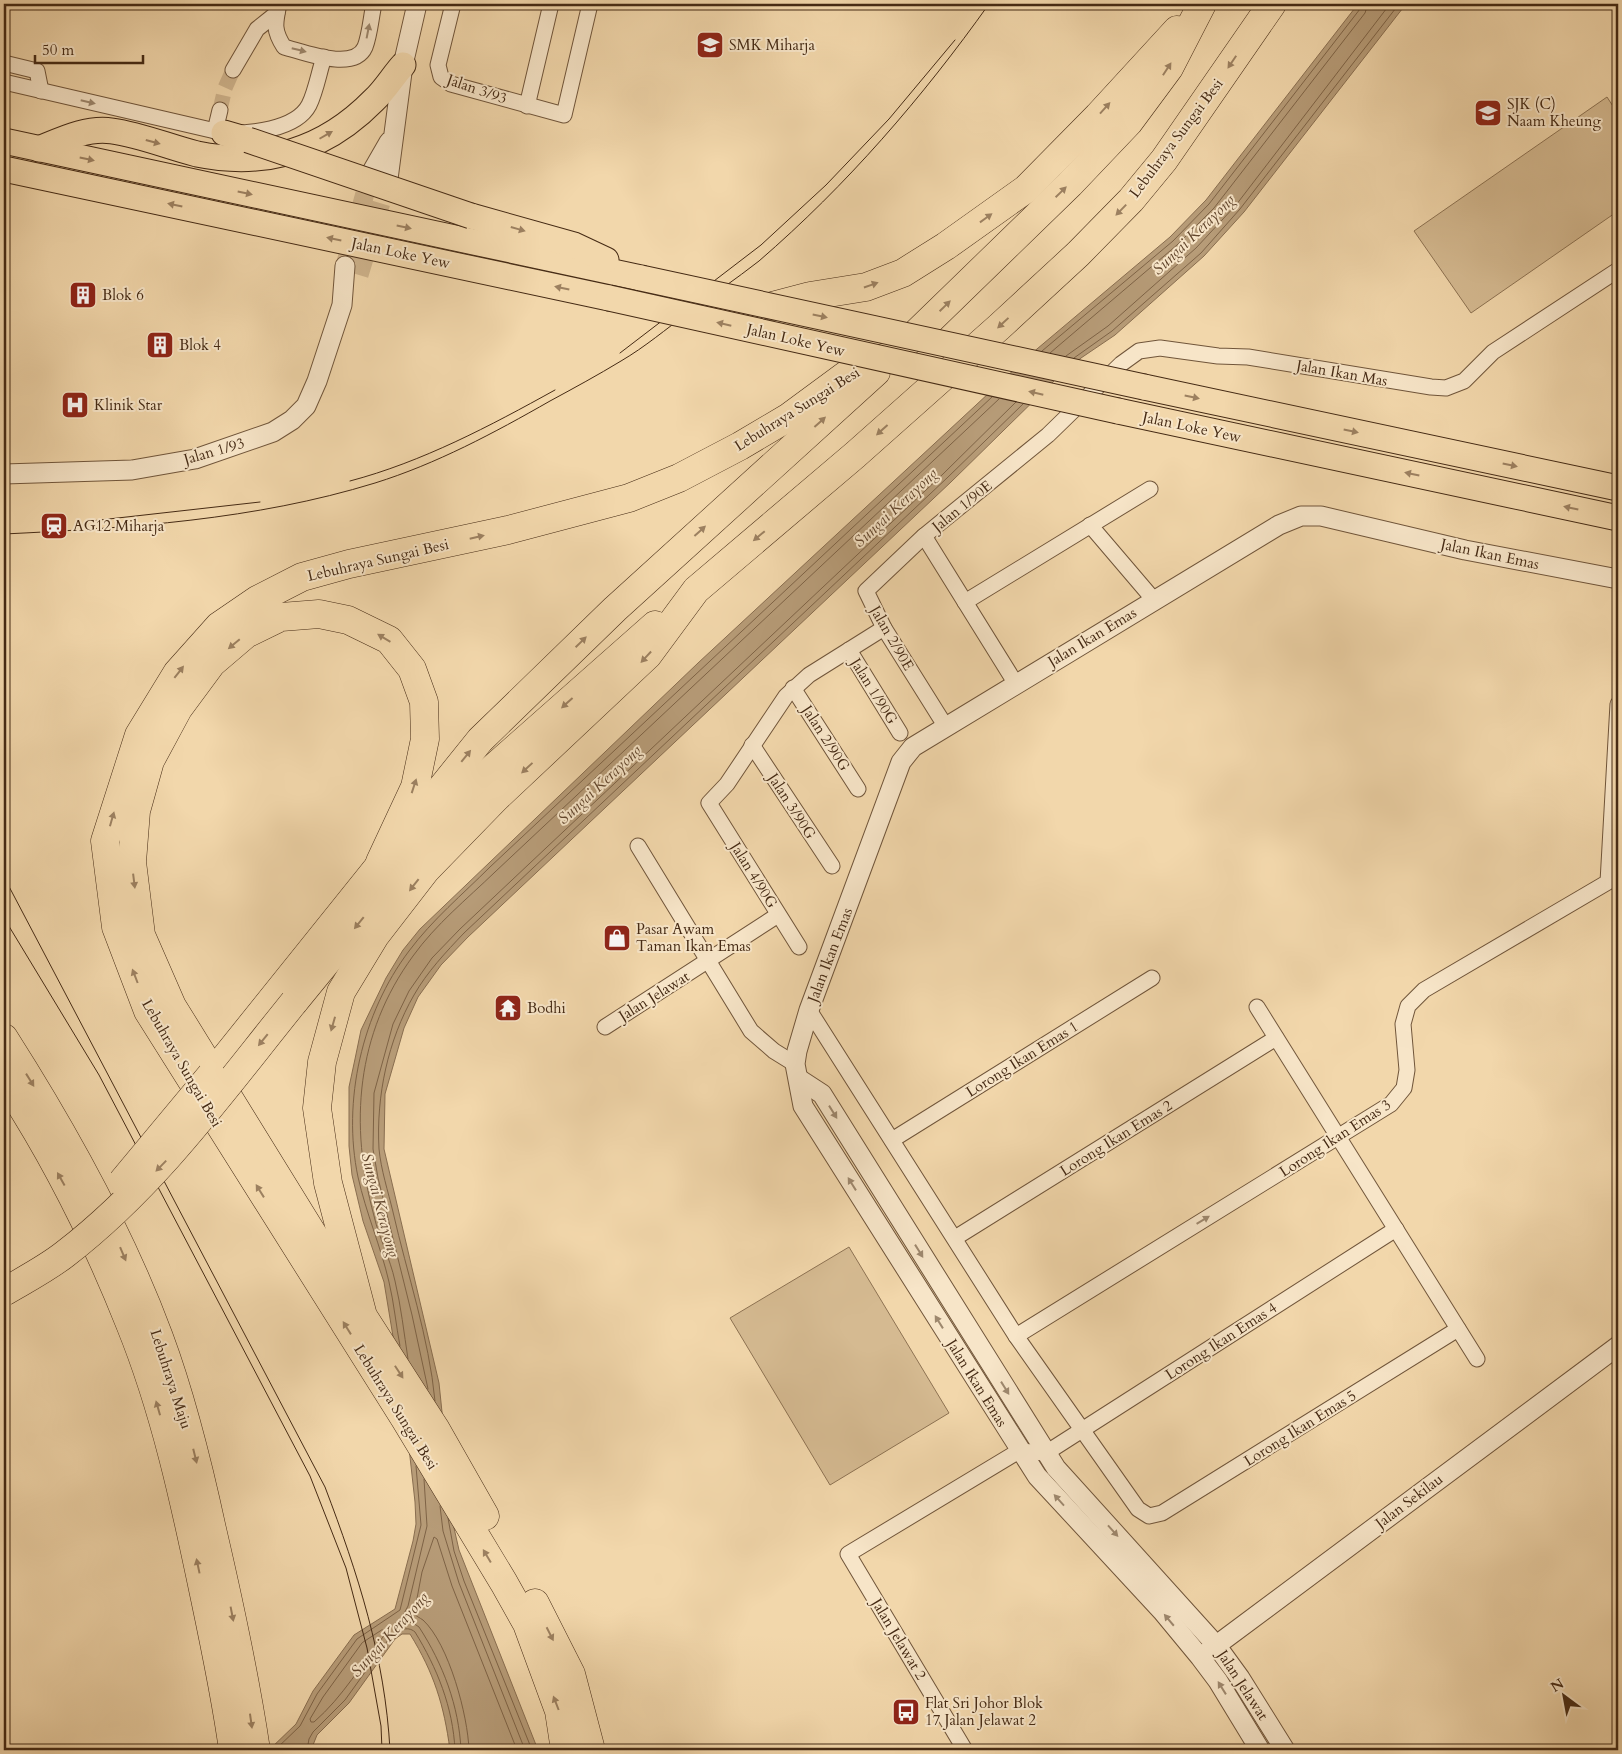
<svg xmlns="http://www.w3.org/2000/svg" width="1622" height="1754" viewBox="0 0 1622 1754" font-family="Cardo,serif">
  <rect width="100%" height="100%" fill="#f2d7ab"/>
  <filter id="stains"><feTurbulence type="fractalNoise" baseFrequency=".004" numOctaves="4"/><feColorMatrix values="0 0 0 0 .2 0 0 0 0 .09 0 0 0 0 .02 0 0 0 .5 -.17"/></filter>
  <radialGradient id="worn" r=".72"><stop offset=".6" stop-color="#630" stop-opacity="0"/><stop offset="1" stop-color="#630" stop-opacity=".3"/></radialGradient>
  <g fill="#d5ba91" stroke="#8d7252">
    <path d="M1607,97L1618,114V211L1471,313L1414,231Z"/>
    <path d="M849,1247L949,1413L830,1485L730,1318Z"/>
  </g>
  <path fill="#b79c78" stroke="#896e50" d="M1358,4H1406L1244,212L1204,256L1115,335L1081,358L1055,380L951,482L468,937L441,965L418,997L404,1028L385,1094L384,1149L439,1383L454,1528L459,1550L538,1750H450C444,1705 434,1673 410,1634H402L395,1639L349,1703L317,1735L311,1750H269L296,1724L313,1691L354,1635L395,1609L413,1541L416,1524L415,1502L404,1403L384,1282L363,1221L352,1175L349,1146V1087L355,1059L361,1030L386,978L403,950L420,929L698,663L1031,354L1170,237L1206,200Z"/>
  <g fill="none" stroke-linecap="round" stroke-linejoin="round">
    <g stroke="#7e6346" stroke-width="1">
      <path d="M1042,351L1173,241L1209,204L1360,9L1362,4"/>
      <path d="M1050,353L1177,245L1214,208L1365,13L1368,4"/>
      <path d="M1066,356L1108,326L1196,248L1236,205L1390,4"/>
      <path d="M1074,358L1112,331L1201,253L1240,209L1399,4"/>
      <path d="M400,1346C396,1325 394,1303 389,1282C381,1247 366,1213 358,1177C342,1101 362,1013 409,951C432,920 463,894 490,867L992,397"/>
      <path d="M408,1359C404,1333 401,1306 395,1281C390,1258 379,1238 374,1216C349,1124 356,1034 413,956C436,924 467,899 495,872L999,399"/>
      <path d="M428,1389L412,1315L378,1178L373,1149L374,1093L393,1024L409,991L432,958L460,929L943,474L1016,402"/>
      <path d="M435,1401C429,1337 407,1274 393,1212C388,1191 381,1170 379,1149C376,1096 388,1040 414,995C427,972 446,952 464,933L947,478L1023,404"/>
      <path d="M424,1479L427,1526L408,1606L400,1621L413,1623L419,1627C443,1664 459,1706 461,1750"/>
      <path d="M440,1506L443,1531L459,1583L525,1750"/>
      <path d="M448,1518L454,1551L464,1581L532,1750"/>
      <path d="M382,1630H385L386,1633C362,1663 343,1697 314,1722H311L310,1719L323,1697L362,1643Z"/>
      <path d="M275,1750L300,1726L317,1694L357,1639L400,1610L421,1525L416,1466"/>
      <path d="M307,1750L309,1739L313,1732L345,1700L391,1636C398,1631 407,1625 415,1632C437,1668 453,1707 455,1750"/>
      <path d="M469,1750C468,1716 449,1644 423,1620C420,1618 416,1616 414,1614L422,1572L434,1537L437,1539L452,1586L517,1750"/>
    </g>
    <path stroke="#cfb48d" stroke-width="15" stroke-dasharray="15 8" stroke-linecap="butt" d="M220,110L225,88L233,70"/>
    <g stroke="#cfb48d" stroke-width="19" stroke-dasharray="19 9" stroke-linecap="butt">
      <path d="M345,266L370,175"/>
      <path d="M359,275L388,179"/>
    </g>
    <g stroke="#70553a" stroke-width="17">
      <g id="minor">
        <path d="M279,4C275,23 273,30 284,47C304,52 354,72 365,47C370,34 371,17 374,4"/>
        <path d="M453,4L438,65L441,77L451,84L564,115L590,4"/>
        <path d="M4,63L37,71L41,91"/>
        <path d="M233,70L257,29L277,13"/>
        <path d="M4,82L224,133C249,134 296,130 309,105C316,91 319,72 324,57"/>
        <path d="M527,106L551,4"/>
        <path d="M215,131L220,110"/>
        <path d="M1090,525L1154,600"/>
        <path d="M924,536L1016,684"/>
        <path d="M965,602L1150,489"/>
        <path d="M849,650L900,733"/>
        <path d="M793,688L858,789"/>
        <path d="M946,727L884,628L866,591L924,536L1048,435L1121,364L1139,351L1160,348L1218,356L1248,357L1431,387L1446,388L1464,381L1493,352L1618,270"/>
        <path d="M752,745L832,866"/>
        <path d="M638,846L751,1031L774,1051L795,1064"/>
        <path d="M799,947L709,803L727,784L786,696L809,675L884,628"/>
        <path d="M1257,1007L1477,1359"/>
        <path d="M809,1010L1016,1336L1138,1509L1149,1516L1162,1513L1458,1329"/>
        <path d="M605,1027L778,915"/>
        <path d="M892,1140L1152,978"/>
        <path d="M955,1238L1276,1038"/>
        <path d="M1016,1336L1391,1104L1404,1088L1407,1070L1403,1024L1408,1006L1424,990L1608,882L1618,704"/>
        <path d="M965,1750L848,1554L1019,1451L1046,1453L1396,1229"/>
      </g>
    </g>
    <g stroke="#70553a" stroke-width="21">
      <g id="tertiary">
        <path d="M370,175L389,142"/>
        <path d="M388,179L403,65L417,4"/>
        <path d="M4,474L132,470L195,459L273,432L292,420L306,406L317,381L342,305L345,266"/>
        <path d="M799,1079L822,1094L1056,1468L1216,1645L1240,1678L1285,1750"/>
        <path d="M1206,1653L1618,1346"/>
        <path d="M1260,1750L1218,1681L1200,1657L1162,1611L1037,1476L803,1106L795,1064L797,1051L809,1010L901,762L913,747L1279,525L1301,516H1321L1465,550L1618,579"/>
      </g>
    </g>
    <g stroke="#452a14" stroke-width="27">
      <g id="trunk">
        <path d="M224,133L248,140"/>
        <path d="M4,141L641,278"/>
        <path d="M39,149C61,140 87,127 112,131C141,135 169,147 197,154C266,168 324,151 374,100C385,90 393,76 403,65"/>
        <path d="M4,169L609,298"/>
        <path d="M471,216L574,245L606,260"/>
        <path d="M1144,387L1618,488"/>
        <path d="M1118,411L1618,518"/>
      </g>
    </g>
    <g stroke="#452a14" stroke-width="29">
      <g id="motorway">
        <path d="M772,306L810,296L866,287L903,273L946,246L1026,189L1098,116L1177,30"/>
        <path d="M294,1002L428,838L482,778L655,625"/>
        <path d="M4,1038C64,1132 120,1232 159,1337C182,1399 198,1464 212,1529C229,1602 245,1676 256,1750"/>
        <path d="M216,1069L480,740L615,609L876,372"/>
        <path d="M4,1079C53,1153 97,1241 130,1324C165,1410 185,1503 204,1594C215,1646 226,1698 233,1750"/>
        <path d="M348,1291L172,1006L141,935L132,862L136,811L150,761L178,709L212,663L246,634L281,617L319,614L348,620L389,640L412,669L424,702L425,739L415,787L380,862"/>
        <path d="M485,1516L435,1428L363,1316L328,1183L317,1108L322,1062L341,992L375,936L426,870L496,798L648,655L696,590L855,455L999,327L1078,254L1131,200L1164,160L1272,4"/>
        <path d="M535,1603L571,1674L591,1750"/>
        <path d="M565,1750L559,1711L527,1624L504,1583L405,1419L148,1011L116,927L105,841L139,735L177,673L219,626L257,600L302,577L349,564L508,530L629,498L679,478L740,446L789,417L846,375L897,352L1070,184L1129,122L1169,68L1202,4"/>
      </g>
    </g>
    <use href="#minor" stroke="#f7e5c8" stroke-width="15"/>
    <use href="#tertiary" stroke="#f7e5c8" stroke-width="19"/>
    <use href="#trunk" stroke="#f2d7ab" stroke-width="25"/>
    <use href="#motorway" stroke="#f2d7ab" stroke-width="28"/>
    <g stroke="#452a14" stroke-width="1">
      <path d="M620,353L761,245L826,185L889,119L955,40"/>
      <path d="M350,481C422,462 490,426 555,390"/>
      <path d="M91,521L260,502"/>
      <path d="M4,534C128,528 255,520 375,483C436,464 494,433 550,401C574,388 598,375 621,361C645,347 666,329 688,313C711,296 736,279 759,261C847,185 922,98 989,4"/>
      <path d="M4,877L325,1487C358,1574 385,1657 390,1750"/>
      <path d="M4,918L99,1075L310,1476L346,1568L367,1648L381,1726L382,1750"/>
    </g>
    <g stroke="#452a14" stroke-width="27" stroke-linecap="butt">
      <g id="trunk-bridge">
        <path d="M248,140L471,216"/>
        <path d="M641,278L1144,387"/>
        <path d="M609,298L1118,411"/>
      </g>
    </g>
    <g stroke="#452a14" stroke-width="29" stroke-linecap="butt">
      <g id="motorway-bridge">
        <path d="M122,1182L211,1075"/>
        <path d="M4,1292C24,1280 46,1269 65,1254C156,1184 222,1091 294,1002"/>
      </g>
    </g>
    <use href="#trunk-bridge" stroke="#f2d7ab" stroke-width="25"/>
    <use href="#motorway-bridge" stroke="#f2d7ab" stroke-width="28"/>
  </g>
  <defs><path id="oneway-solid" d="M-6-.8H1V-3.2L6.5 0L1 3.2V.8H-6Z" transform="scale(1.25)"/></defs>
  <g fill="#9e886e">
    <use href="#oneway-solid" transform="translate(368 31) rotate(-79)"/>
    <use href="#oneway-solid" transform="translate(299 50) rotate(14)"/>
    <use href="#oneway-solid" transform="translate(88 102) rotate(13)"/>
    <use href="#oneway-solid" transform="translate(833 1112) rotate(58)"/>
    <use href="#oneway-solid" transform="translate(852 1184) rotate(-122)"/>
    <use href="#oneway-solid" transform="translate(1203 1220) rotate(-31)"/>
    <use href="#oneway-solid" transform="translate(919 1251) rotate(58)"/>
    <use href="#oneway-solid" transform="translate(939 1322) rotate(-122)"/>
    <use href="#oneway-solid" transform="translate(1005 1388) rotate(58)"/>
    <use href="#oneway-solid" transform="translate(1059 1500) rotate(-132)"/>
    <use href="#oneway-solid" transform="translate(1113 1531) rotate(48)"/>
    <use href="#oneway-solid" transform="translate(1169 1620) rotate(-130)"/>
    <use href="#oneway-solid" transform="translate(1222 1688) rotate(-122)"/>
  </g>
  <g fill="#9c8060">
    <use href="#oneway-solid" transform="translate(1232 62) rotate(124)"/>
    <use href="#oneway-solid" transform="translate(1167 69) rotate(-57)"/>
    <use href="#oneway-solid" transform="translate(1105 108) rotate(-48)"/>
    <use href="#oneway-solid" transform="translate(326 135) rotate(-30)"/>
    <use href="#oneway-solid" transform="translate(153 142) rotate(15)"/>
    <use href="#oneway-solid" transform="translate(87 159) rotate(12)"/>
    <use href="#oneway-solid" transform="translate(1061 192) rotate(-44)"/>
    <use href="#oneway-solid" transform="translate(245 193) rotate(12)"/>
    <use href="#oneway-solid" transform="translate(175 205) rotate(-168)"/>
    <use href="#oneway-solid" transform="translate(1121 210) rotate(134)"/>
    <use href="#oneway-solid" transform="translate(986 218) rotate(-36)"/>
    <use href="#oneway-solid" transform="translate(404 227) rotate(12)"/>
    <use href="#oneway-solid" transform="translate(518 229) rotate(16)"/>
    <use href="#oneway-solid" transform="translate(334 239) rotate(-168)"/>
    <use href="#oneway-solid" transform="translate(871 285) rotate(-19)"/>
    <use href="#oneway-solid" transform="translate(562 288) rotate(-168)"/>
    <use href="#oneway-solid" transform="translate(945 306) rotate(-44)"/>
    <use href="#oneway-solid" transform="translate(820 316) rotate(12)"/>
    <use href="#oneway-solid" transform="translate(1003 323) rotate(137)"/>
    <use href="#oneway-solid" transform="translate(724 324) rotate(-167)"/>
    <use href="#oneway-solid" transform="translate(1036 393) rotate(-167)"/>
    <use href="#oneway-solid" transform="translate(1192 397) rotate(12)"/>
    <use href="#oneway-solid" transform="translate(820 422) rotate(-42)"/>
    <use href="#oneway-solid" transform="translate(882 430) rotate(138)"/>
    <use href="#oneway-solid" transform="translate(1351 431) rotate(12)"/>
    <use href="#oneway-solid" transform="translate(1510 465) rotate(12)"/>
    <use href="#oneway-solid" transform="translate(1412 474) rotate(-168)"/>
    <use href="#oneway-solid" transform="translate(1571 508) rotate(-168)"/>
    <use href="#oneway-solid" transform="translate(700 531) rotate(-42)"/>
    <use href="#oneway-solid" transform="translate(759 536) rotate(140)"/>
    <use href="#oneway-solid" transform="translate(477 537) rotate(-13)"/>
    <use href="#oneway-solid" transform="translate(384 638) rotate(-149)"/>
    <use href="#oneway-solid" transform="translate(581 642) rotate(-44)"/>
    <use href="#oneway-solid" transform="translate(234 644) rotate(140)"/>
    <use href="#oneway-solid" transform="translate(646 657) rotate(133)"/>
    <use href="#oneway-solid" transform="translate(179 672) rotate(-52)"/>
    <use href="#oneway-solid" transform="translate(567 703) rotate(138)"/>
    <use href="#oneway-solid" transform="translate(466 756) rotate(-51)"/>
    <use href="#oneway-solid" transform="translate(527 768) rotate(137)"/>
    <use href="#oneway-solid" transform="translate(414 786) rotate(-72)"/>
    <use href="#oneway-solid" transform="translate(112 819) rotate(-74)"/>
    <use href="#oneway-solid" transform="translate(134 881) rotate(83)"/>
    <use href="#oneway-solid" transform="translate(414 885) rotate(128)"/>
    <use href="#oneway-solid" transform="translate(359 923) rotate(129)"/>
    <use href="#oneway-solid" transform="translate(135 976) rotate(-111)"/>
    <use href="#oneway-solid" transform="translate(333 1024) rotate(106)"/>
    <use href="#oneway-solid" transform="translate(263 1040) rotate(129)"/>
    <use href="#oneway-solid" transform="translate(30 1080) rotate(58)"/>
    <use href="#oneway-solid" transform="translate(161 1166) rotate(134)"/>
    <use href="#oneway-solid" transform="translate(61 1179) rotate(-119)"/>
    <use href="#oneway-solid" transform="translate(260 1191) rotate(-122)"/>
    <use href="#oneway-solid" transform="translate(123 1254) rotate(67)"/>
    <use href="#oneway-solid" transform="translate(347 1328) rotate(-122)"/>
    <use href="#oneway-solid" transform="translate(399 1372) rotate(57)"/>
    <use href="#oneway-solid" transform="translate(158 1408) rotate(-106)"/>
    <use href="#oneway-solid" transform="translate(195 1456) rotate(76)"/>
    <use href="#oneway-solid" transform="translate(487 1556) rotate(-121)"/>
    <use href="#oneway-solid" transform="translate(198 1566) rotate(-102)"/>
    <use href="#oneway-solid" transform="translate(232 1614) rotate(79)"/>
    <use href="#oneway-solid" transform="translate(550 1634) rotate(63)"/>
    <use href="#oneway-solid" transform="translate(556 1703) rotate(-111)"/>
    <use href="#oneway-solid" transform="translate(251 1721) rotate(82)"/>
  </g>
  <defs>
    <g id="school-square" transform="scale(1.4375)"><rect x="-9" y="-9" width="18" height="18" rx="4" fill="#8f2418" stroke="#f7e5c8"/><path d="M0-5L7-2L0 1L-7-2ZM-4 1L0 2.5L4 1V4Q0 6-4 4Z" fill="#fff"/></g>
    <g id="building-square" transform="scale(1.4375)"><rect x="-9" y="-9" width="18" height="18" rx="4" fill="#8f2418" stroke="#f7e5c8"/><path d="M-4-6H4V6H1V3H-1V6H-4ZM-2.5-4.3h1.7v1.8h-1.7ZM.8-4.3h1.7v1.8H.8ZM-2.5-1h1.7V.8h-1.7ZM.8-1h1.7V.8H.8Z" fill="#fff"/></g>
    <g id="hospital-square" transform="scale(1.4375)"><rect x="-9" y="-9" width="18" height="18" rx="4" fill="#8f2418" stroke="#f7e5c8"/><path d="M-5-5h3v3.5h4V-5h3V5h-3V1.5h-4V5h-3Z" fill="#fff"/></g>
    <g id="station-square" transform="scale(1.4375)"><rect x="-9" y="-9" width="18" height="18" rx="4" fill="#8f2418" stroke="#f7e5c8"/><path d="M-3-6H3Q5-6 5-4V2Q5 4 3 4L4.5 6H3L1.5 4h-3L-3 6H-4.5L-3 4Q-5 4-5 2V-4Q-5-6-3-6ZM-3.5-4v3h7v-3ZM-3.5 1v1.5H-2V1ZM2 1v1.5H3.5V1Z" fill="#fff"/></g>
    <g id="shop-square" transform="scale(1.4375)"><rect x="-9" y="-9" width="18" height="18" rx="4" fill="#8f2418" stroke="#f7e5c8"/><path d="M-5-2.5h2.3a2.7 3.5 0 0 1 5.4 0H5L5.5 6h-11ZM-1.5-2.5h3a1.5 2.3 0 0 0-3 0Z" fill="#fff"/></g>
    <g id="temple-square" transform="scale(1.4375)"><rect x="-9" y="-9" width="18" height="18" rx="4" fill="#8f2418" stroke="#f7e5c8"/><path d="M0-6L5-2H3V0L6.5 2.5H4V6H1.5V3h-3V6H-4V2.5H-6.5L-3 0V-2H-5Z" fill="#fff"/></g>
    <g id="bus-square" transform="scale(1.4375)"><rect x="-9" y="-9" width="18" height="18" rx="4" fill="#8f2418" stroke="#f7e5c8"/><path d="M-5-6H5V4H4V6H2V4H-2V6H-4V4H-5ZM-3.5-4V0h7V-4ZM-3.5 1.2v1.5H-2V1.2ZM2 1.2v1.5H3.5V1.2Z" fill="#fff"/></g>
  </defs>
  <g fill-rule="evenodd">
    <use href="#school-square" x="710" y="45"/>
    <use href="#school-square" x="1488" y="113"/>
    <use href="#building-square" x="83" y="295"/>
    <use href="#building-square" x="160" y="345"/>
    <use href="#hospital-square" x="75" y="405"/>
    <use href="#station-square" x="54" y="526"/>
    <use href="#shop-square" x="617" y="938"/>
    <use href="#temple-square" x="508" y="1008"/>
    <use href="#bus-square" x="906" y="1712"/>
  </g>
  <g text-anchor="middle" stroke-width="4" stroke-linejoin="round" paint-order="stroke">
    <g font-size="15" fill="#452a14" stroke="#f7e5c8" text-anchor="start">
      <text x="729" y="50">SMK Miharja</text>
      <text x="1507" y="109">SJK (C)<tspan x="1507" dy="17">Naam Kheung</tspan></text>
      <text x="102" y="300">Blok 6</text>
      <text x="179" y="350">Blok 4</text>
      <text x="94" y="410">Klinik Star</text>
      <text x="73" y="531">AG12 Miharja</text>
      <text x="636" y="934">Pasar Awam<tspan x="636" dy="17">Taman Ikan Emas</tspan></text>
      <text x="527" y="1013">Bodhi</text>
      <text x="925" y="1708">Flat Sri Johor Blok<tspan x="925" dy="17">17 Jalan Jelawat 2</tspan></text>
    </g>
    <g font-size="15" fill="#452a14" stroke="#f7e5c8">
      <text transform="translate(477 89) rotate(19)" y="5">Jalan 3/93</text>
      <text transform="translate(1176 138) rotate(-53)" y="5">Lebuhraya Sungai Besi</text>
      <text transform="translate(401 253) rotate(12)" y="5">Jalan Loke Yew</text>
      <text transform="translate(796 340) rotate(13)" y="5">Jalan Loke Yew</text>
      <text transform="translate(1342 373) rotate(10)" y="5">Jalan Ikan Mas</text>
      <text transform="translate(797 409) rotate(-32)" y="5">Lebuhraya Sungai Besi</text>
      <text transform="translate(1192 427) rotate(12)" y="5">Jalan Loke Yew</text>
      <text transform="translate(214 451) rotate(-16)" y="5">Jalan 1/93</text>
      <text transform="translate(962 506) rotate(-39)" y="5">Jalan 1/90E</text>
      <text transform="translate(1490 554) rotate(12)" y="5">Jalan Ikan Emas</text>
      <text transform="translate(378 560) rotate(-13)" y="5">Lebuhraya Sungai Besi</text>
      <text transform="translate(1092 637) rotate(-31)" y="5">Jalan Ikan Emas</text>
      <text transform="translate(892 638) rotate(60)" y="5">Jalan 2/90E</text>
      <text transform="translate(874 691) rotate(58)" y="5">Jalan 1/90G</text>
      <text transform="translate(826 738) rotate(57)" y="5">Jalan 2/90G</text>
      <text transform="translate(792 806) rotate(57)" y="5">Jalan 3/90G</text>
      <text transform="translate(754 875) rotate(58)" y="5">Jalan 4/90G</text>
      <text transform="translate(830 955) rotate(-69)" y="5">Jalan Ikan Emas</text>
      <text transform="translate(654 996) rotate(-32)" y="5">Jalan Jelawat</text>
      <text transform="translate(1022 1059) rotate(-32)" y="5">Lorong Ikan Emas 1</text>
      <text transform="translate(182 1063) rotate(60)" y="5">Lebuhraya Sungai Besi</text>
      <text transform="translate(1116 1138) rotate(-32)" y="5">Lorong Ikan Emas 2</text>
      <text transform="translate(1335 1138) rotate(-33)" y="5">Lorong Ikan Emas 3</text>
      <text transform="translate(1221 1341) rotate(-33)" y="5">Lorong Ikan Emas 4</text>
      <text transform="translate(171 1379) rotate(72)" y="5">Lebuhraya Maju</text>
      <text transform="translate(977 1383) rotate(58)" y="5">Jalan Ikan Emas</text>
      <text transform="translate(396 1407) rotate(58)" y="5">Lebuhraya Sungai Besi</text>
      <text transform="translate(1300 1428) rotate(-32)" y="5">Lorong Ikan Emas 5</text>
      <text transform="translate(1409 1501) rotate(-37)" y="5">Jalan Sekilau</text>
      <text transform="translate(899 1639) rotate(59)" y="5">Jalan Jelawat 2</text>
      <text transform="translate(1243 1685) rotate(57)" y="5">Jalan Jelawat</text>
    </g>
    <g font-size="16" font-style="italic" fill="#62462d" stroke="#f7e5c8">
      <text transform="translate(1193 234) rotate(-44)" y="6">Sungai Kerayong</text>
      <text transform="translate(895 507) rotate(-43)" y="6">Sungai Kerayong</text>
      <text transform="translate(599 784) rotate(-43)" y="6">Sungai Kerayong</text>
      <text transform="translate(381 1205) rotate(75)" y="6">Sungai Kerayong</text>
      <text transform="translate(389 1634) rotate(-48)" y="6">Sungai Kerayong</text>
    </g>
  </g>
  <rect width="1622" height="1754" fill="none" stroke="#f2d7ab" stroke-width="20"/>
  <rect x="5" y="5" width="1612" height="1744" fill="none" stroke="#452a14" stroke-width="2.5"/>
  <rect x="10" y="10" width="1602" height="1734" fill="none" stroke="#452a14"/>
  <g transform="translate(1564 1696) rotate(328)" stroke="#f7e5c8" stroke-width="4" paint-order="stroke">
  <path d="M0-4L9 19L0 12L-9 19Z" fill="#452a14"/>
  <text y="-8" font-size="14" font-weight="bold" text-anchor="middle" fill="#452a14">N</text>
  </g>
  <path d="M35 55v8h108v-8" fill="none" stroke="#452a14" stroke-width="2.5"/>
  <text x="42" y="55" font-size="15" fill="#452a14" stroke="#f7e5c8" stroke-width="4" paint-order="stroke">50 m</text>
  <rect width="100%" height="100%" filter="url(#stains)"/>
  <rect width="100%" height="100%" fill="url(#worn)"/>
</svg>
